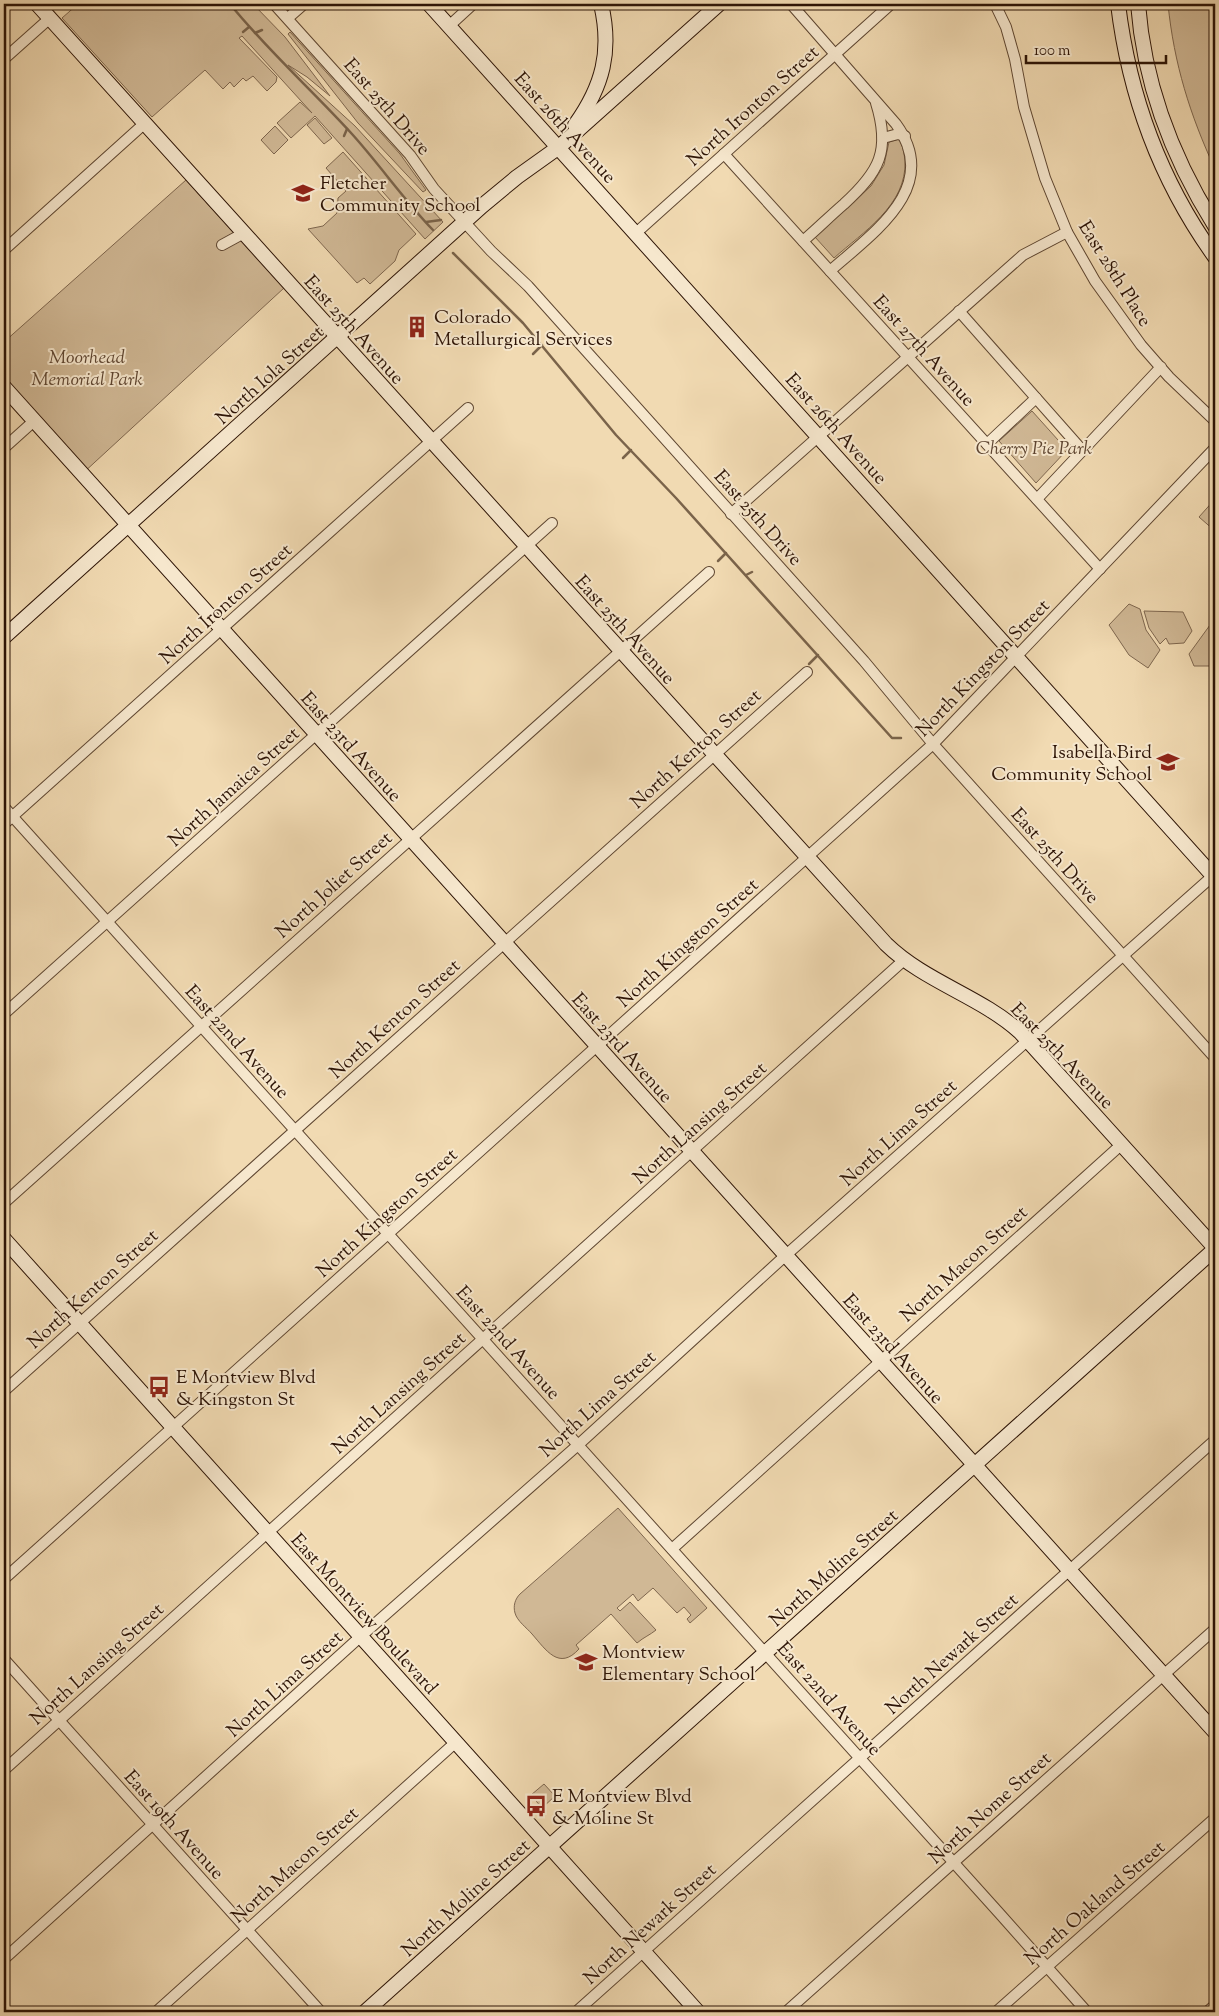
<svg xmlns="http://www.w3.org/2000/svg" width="1219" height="2016" viewBox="0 0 1219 2016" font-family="'Sorts Mill Goudy',serif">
  <rect width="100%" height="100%" fill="#f1dab2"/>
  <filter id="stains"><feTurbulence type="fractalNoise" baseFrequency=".004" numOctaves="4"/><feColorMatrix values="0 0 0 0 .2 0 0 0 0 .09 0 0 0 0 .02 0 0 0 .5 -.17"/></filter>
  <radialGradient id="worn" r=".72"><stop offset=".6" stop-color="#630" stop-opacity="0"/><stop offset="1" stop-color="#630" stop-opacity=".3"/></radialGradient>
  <g fill="#d0b895" stroke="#7e664e">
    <path d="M78,4H253L285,37L330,96L307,77L288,65L355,126L443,222L425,239L315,116L291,138L277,123L300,102L312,113L242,36L239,38L277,77L276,82L267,91L253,76L246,81L243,78L234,87L230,82L223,89L205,70L152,117L62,18Z"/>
    <path d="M1168,4H1215V169C1190,115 1174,64 1168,4Z"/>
    <path d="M290,32L400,154L426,190L423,192L358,123L288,34Z"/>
    <path d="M315,118L332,138L324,144L307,125Z"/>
    <path d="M275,126L288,140L274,154L261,140Z"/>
    <path d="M899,139C903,146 904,153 905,161C907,205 863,232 834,258L815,237L871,186L884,165L889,142Z"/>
    <path d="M343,152L416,234L399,250L395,261L370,284L364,278L357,283L308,229L323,226L337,213L338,198L346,191L326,168Z"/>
    <path d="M186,180L284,288L82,474L4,387V342Z"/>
    <path d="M1032,411L1067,450L1036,483L999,441Z"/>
    <path d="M1215,499V531L1199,517Z"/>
    <path d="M1129,604L1140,609L1146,630L1160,650L1148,668L1129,655L1109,625Z"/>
    <path d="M1144,611L1183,612L1192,631L1184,643L1169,644L1166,638L1160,644L1149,628Z"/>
    <path d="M1215,623V666H1194L1189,654L1210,625Z"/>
    <path d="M618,1508L707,1608L690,1623L687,1619L691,1615L684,1607L677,1613L653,1588L638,1601L633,1594L617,1608L620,1611L630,1602L656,1630C650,1635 644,1637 637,1643L611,1614L576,1645L579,1649C559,1671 546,1650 532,1634C527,1628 517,1621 515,1613C513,1606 515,1599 520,1594Z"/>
    <path d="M544,1784L555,1796L542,1808L531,1795Z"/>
  </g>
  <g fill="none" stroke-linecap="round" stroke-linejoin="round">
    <g stroke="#7a634a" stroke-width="2.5">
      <path d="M230,4C268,51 312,90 352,134C380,165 404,200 433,230"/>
      <path d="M243,32L249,27"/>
      <path d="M255,33L262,30"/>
      <path d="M344,136L347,129"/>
      <path d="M426,222L441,220"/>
      <path d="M453,253L523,323L616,435L676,498L892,738H901"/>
      <path d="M533,354L542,345"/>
      <path d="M623,458L631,450"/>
      <path d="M718,561L726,553"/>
      <path d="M746,575L752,572"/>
      <path d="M809,664L818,655"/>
    </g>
    <g stroke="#5e4631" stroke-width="12">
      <g id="street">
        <path d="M274,4L410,155L434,189L491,251L528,286L864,661L933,744L1215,1058"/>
        <path d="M791,4L896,124C942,187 874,232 830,271"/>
        <path d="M995,4L1006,27L1015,59L1024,107L1045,178L1067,232L1095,281L1141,345L1169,377L1215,421"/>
        <path d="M288,18L304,4"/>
        <path d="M449,26L473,4"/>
        <path d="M4,59L50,18"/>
        <path d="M883,138L898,134L905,136"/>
        <path d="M724,154L1100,569"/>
        <path d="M636,233L891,4"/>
        <path d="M803,241C817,229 830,216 844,204C879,172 891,151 876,103"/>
        <path d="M222,245L244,233"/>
        <path d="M4,250L145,123"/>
        <path d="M959,311L1082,450"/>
        <path d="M987,444L1036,398"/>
        <path d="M4,448L34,421"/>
        <path d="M1037,499L1161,367"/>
        <path d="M731,514L1023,255L1067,232"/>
        <path d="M4,807L1000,1914L1087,2012"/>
        <path d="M4,824L468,408"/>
        <path d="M4,1014L552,523"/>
        <path d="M4,1203L709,572"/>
        <path d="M4,1391L807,672"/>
        <path d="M672,1549L1122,1144"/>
        <path d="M4,1579L933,744L1215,448"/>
        <path d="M4,1659L321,2012"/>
        <path d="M4,1770L904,960"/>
        <path d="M4,1959L360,1637L578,1445L786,1255L1215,874"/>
        <path d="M156,2012L456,1742"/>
        <path d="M576,2012L1215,1440"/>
        <path d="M786,2012L1215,1629"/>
        <path d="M996,2012L1215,1818"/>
        <path d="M1207,2012L1215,2005"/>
      </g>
    </g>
    <g stroke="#2d1406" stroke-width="16">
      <g id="secondary">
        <path d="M37,4L886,944C925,982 980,996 1020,1032L1215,1248"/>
        <path d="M429,4L1215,878"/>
        <path d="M1118,4C1129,95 1161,182 1215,257"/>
        <path d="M1138,4C1144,83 1173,159 1215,226"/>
        <path d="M575,125C603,86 612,51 601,4"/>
        <path d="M4,387L1215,1732"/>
        <path d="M4,637L482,206L517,177L559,147L719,4"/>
        <path d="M4,1239L698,2012"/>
        <path d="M365,2012L1215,1249"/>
      </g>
    </g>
    <use href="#street" stroke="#f6e7cd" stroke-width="10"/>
    <use href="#secondary" stroke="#f6e7cd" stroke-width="14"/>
  </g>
  <defs>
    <g id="school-bare" transform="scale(1.725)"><path d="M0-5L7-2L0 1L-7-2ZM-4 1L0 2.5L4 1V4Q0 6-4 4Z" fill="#8f2418" stroke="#f6e7cd" stroke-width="2.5" paint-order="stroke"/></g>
    <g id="building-bare" transform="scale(1.725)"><path d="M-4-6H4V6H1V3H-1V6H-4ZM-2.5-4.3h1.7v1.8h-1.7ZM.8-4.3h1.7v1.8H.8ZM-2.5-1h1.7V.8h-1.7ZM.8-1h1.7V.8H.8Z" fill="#8f2418" stroke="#f6e7cd" stroke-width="2.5" paint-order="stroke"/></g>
    <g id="bus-bare" transform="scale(1.725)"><path d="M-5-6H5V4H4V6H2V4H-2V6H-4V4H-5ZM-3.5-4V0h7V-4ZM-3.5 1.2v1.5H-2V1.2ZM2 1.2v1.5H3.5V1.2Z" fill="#8f2418" stroke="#f6e7cd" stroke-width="2.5" paint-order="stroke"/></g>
  </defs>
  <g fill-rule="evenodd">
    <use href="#school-bare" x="303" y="193"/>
    <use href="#building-bare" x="417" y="327"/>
    <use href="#school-bare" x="1168" y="762"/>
    <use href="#bus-bare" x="159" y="1387"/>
    <use href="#school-bare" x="586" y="1662"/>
    <use href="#bus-bare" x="536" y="1806"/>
  </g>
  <g text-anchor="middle" stroke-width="4" stroke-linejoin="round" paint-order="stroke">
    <g font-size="19" fill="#2d1406" stroke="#f6e7cd">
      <text transform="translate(752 105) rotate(-42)" y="7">North Ironton Street</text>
      <text transform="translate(388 106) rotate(49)" y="7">East 25th Drive</text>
      <text transform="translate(566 127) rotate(48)" y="7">East 26th Avenue</text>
      <text transform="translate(1116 273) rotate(58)" y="7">East 28th Place</text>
      <text transform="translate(355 329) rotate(48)" y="7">East 25th Avenue</text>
      <text transform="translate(925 350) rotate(48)" y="7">East 27th Avenue</text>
      <text transform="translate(269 374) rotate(-42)" y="7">North Iola Street</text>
      <text transform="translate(837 428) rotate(48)" y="7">East 26th Avenue</text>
      <text transform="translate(759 517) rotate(48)" y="7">East 25th Drive</text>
      <text transform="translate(225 603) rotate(-42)" y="7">North Ironton Street</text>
      <text transform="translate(626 629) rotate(48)" y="7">East 25th Avenue</text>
      <text transform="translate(982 667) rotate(-46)" y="7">North Kingston Street</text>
      <text transform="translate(352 746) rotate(48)" y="7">East 23rd Avenue</text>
      <text transform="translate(695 748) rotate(-42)" y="7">North Kenton Street</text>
      <text transform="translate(233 786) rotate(-42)" y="7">North Jamaica Street</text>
      <text transform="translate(1056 855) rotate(48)" y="7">East 25th Drive</text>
      <text transform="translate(333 884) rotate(-42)" y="7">North Joliet Street</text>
      <text transform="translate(687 942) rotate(-42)" y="7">North Kingston Street</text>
      <text transform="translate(394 1018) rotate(-42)" y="7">North Kenton Street</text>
      <text transform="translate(238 1041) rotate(48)" y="7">East 22nd Avenue</text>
      <text transform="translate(623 1047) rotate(48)" y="7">East 23rd Avenue</text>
      <text transform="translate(1063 1055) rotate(46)" y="7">East 25th Avenue</text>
      <text transform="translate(699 1122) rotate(-42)" y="7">North Lansing Street</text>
      <text transform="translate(898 1132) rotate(-42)" y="7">North Lima Street</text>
      <text transform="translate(386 1212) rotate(-42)" y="7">North Kingston Street</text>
      <text transform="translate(963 1263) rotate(-42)" y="7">North Macon Street</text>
      <text transform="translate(92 1288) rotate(-42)" y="7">North Kenton Street</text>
      <text transform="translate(509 1342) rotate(48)" y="7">East 22nd Avenue</text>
      <text transform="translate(894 1348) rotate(48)" y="7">East 23rd Avenue</text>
      <text transform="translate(398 1392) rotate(-42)" y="7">North Lansing Street</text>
      <text transform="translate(597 1403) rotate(-42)" y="7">North Lima Street</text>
      <text transform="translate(833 1567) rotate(-42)" y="7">North Moline Street</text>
      <text transform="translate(365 1613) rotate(48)" y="7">East Montview Boulevard</text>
      <text transform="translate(951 1653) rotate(-42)" y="7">North Newark Street</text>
      <text transform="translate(96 1663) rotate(-42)" y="7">North Lansing Street</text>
      <text transform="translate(284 1683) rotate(-42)" y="7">North Lima Street</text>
      <text transform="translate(830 1698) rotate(48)" y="7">East 22nd Avenue</text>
      <text transform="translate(989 1807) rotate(-42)" y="7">North Nome Street</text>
      <text transform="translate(175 1824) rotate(48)" y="7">East 19th Avenue</text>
      <text transform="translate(294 1864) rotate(-42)" y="7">North Macon Street</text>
      <text transform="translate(465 1897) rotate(-42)" y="7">North Moline Street</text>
      <text transform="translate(1094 1902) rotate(-41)" y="7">North Oakland Street</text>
      <text transform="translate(649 1923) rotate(-42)" y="7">North Newark Street</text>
    </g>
    <g font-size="19" fill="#2d1406" stroke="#f6e7cd" text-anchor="start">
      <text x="320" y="189">Fletcher<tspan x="320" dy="22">Community School</tspan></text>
      <text x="434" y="323">Colorado<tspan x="434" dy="22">Metallurgical Services</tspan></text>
      <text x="1152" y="758" text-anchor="end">Isabella Bird<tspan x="1152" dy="22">Community School</tspan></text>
      <text x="176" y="1383">E Montview Blvd<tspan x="176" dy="22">&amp; Kingston St</tspan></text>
      <text x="602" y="1658">Montview<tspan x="602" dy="22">Elementary School</tspan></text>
      <text x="552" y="1802">E Montview Blvd<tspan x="552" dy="22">&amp; Moline St</tspan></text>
    </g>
    <g font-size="19" font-style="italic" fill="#5e4531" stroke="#f6e7cd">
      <text x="87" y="363">Moorhead<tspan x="87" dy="22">Memorial Park</tspan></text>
      <text x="1034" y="454">Cherry Pie Park</text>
    </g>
  </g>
  <rect width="1219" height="2016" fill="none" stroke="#f1dab2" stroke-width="20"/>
  <rect x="5" y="5" width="1209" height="2006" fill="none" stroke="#2d1406" stroke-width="2.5"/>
  <rect x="10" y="10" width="1199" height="1996" fill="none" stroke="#2d1406"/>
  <path d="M1026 55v8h140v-8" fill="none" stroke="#2d1406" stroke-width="2.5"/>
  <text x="1034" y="55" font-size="15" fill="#2d1406" stroke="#f6e7cd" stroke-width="4" paint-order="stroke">100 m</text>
  <rect width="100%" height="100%" filter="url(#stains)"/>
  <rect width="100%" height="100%" fill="url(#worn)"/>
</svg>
